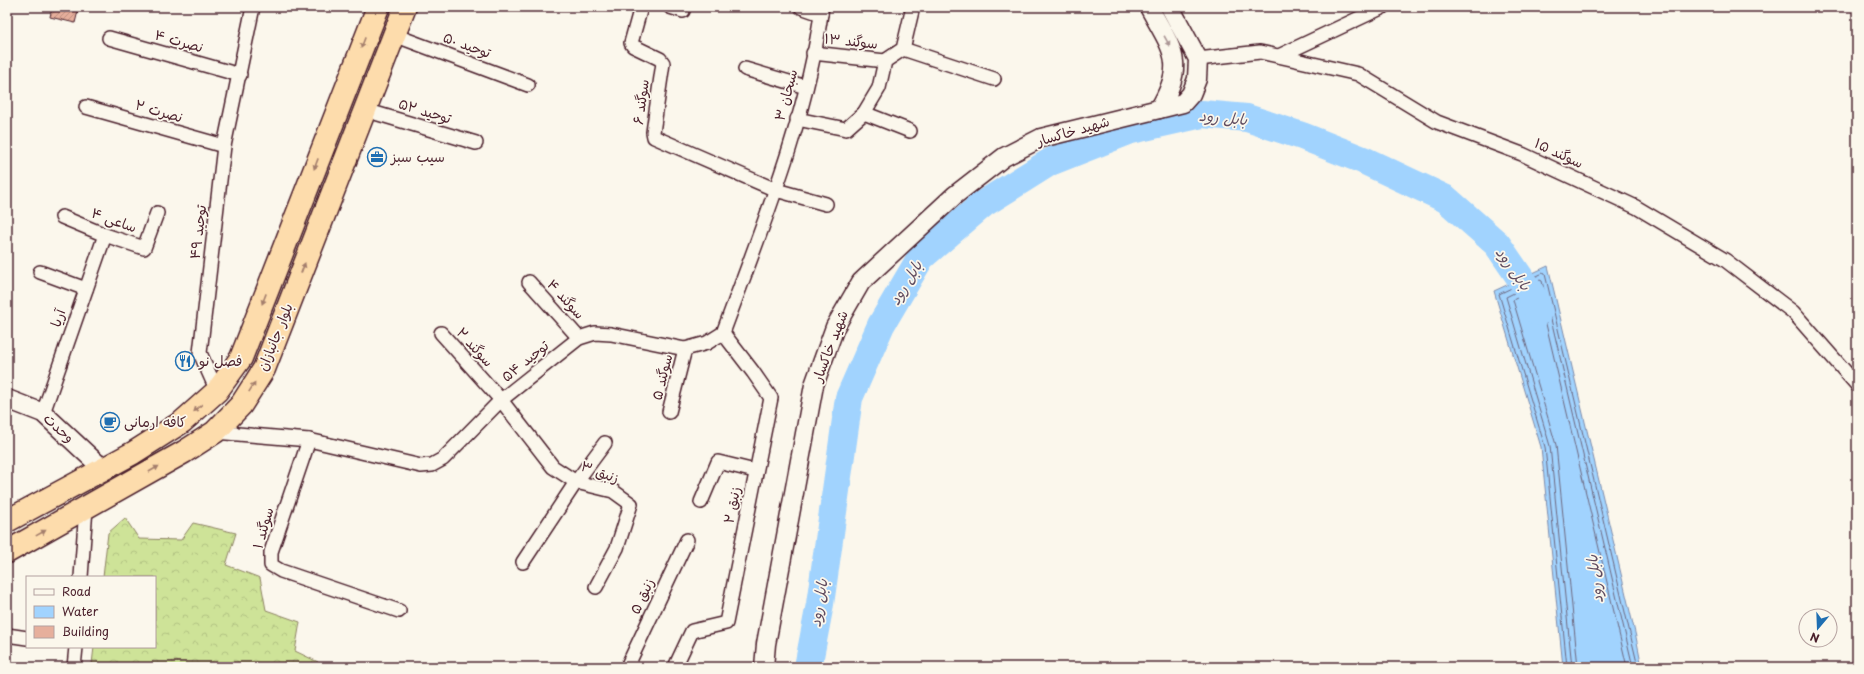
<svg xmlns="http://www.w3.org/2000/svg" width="1864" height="674" viewBox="0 0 1864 674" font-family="'Playpen Sans','Playpen Sans Arabic',sans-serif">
  <defs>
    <pattern id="forest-crowns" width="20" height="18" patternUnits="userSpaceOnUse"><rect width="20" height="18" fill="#cee398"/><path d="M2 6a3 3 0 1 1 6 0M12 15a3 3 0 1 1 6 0" fill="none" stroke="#b2c283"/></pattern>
    <pattern id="building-hatch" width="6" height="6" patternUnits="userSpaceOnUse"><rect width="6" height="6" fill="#e6af9c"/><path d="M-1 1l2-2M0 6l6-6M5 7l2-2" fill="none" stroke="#bc8e7f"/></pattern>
  </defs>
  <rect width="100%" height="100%" fill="#fbf7ec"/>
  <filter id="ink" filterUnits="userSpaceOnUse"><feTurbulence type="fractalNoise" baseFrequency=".025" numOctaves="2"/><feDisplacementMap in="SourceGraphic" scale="8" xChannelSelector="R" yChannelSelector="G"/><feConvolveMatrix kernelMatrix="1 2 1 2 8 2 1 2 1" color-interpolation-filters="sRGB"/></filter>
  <g filter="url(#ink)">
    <path fill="url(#forest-crowns)" stroke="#8c8162" d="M125,518L139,539L181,540L193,523L236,533L226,565L260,578L266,610L300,622L295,651L318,662L316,667H98L92,664L94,647H155V577H103L108,533Z"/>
    <path fill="#a1d3fe" stroke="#7e8baa" d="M1548,266L1636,637L1642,667H1563L1541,447L1494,291Z"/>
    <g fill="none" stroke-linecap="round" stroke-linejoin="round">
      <g stroke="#6d677f" stroke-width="1">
        <path d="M1567,667L1545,447L1499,294L1543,273L1545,274L1638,667"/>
        <path d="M1572,667L1550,446L1506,297L1540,280L1542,281L1633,667"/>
        <path d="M1578,667L1556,445L1513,300L1536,288L1538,290L1627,667"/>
      </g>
      <path stroke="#a1d3fe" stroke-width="28" d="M808,667L820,604L849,398L881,325L921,257L983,204L1050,162L1131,130L1202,114L1247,118L1302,136L1363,160L1446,199L1497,244L1532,295L1538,312"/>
    </g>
    <path fill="url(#building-hatch)" stroke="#4a1f2b" d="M52,7H79L75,23L50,17Z"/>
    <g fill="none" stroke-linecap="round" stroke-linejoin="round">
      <g stroke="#4a1f2b" stroke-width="16">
        <g id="street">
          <path d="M641,7L631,43L633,46L660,59L663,63L653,132L654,137L776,190L826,204"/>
          <path d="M670,7L683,11"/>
          <path d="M801,7L821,14"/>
          <path d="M394,35L528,85"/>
          <path d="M109,38L240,75"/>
          <path d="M903,49L994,79"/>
          <path d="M813,53L885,61"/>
          <path d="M1279,56L1383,7"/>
          <path d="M1198,59L1260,52L1358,74L1437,122L1522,154L1636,207L1725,260L1793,312L1857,385"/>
          <path d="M745,69L806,87"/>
          <path d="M86,107L224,146"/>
          <path d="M365,110L476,143"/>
          <path d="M864,113L910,131"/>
          <path d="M797,119L846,129L864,113L879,88L885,61L903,49L912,11"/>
          <path d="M62,217L105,235L144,248L157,213"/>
          <path d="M40,272L86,289"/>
          <path d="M529,282L579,338"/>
          <path d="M441,333L501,400L553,467L576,482L613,491L631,504L617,548L596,587"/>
          <path d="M217,391L200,353L224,146L253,7"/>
          <path d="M669,412L685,349"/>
          <path d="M43,413L105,235"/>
          <path d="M215,432L309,440L421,466L432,465L443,459L501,400L579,338L595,333L611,334L685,349L707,343L723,333C762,227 807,120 822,7"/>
          <path d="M309,440L271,552V565L281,571L399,611"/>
          <path d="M701,502L718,462L755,471"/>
          <path d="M523,562L576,482L605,443"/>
          <path d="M81,577L86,508"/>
          <path d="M7,635L27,638"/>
          <path d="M74,667L76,647"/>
          <path d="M627,667L687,540"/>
          <path d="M675,667L692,631L726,623L771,398L753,372L723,333"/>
        </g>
      </g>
      <g stroke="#4a1f2b" stroke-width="21">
        <g id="secondary">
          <path d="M1149,7C1172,50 1187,62 1159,109L1183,103L1191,94L1197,79L1198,59L1170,7"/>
          <path d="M7,399L43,413L103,469"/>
          <path d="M764,667L766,644L814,385L835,327L861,282L955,195L1004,157L1041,138L1159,109"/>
        </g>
      </g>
      <g stroke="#4a1f2b" stroke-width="25">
        <g id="highway">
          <path d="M7,521L133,453L182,422L217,391L241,358L378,7"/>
          <path d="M7,552L184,452L215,432L241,405L264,369L405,7"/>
        </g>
      </g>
      <use href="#street" stroke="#fbf7ec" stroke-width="13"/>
      <use href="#secondary" stroke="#fbf7ec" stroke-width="18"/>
      <use href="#highway" stroke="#fddcac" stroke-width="22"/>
    </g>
    <defs><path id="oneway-solid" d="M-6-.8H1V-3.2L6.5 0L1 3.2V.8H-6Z"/></defs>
    <use fill="#ab9695" href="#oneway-solid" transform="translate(1167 41) rotate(61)"/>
    <g fill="#a47e6c">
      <use href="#oneway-solid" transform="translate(363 43) rotate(111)"/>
      <use href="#oneway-solid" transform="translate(316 164) rotate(111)"/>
      <use href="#oneway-solid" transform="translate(303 268) rotate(-69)"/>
      <use href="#oneway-solid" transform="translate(264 299) rotate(111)"/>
      <use href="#oneway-solid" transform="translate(252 387) rotate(-58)"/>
      <use href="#oneway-solid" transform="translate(198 408) rotate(138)"/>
      <use href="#oneway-solid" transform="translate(154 469) rotate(-30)"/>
      <use href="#oneway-solid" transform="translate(41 533) rotate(-29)"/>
    </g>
  </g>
  <defs>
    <g id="office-ring" transform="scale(1)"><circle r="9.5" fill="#fbf7ec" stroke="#1f6fb2" stroke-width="1.5"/><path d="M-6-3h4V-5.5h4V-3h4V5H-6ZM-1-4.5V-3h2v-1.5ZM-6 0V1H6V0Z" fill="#1f6fb2"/></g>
    <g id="restaurant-ring" transform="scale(1)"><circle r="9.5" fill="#fbf7ec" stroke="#1f6fb2" stroke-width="1.5"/><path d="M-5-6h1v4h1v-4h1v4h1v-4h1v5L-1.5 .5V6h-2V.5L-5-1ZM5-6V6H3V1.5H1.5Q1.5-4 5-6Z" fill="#1f6fb2"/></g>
    <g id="cafe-ring" transform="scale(1)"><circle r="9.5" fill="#fbf7ec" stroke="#1f6fb2" stroke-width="1.5"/><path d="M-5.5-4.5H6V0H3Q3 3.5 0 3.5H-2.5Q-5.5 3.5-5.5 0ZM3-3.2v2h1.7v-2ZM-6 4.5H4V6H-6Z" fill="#1f6fb2"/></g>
  </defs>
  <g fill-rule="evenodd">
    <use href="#office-ring" x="377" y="157"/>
    <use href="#restaurant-ring" x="185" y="361"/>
    <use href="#cafe-ring" x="110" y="422"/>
  </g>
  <g text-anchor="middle" stroke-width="3.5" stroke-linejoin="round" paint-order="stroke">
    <g font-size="14" fill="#4a1f2b" stroke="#fbf7ec">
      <text transform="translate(179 41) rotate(16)" y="5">نصرت ۴</text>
      <text transform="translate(851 41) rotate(6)" y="5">سوگند ۱۳</text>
      <text transform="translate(467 45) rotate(20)" y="5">توحید ۵۰</text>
      <text transform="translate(786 95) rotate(-75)" y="5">سبحان ۳</text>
      <text transform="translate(641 102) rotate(-82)" y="5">سوگند ۶</text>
      <text transform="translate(159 111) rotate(16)" y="5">نصرت ۲</text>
      <text transform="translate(425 111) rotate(17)" y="5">توحید ۵۲</text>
      <text transform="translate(1073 131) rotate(-16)" y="5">شهید خاکسار</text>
      <text transform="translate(1559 153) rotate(25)" y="5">سوگند ۱۵</text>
      <text transform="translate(114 220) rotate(20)" y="5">ساعی ۴</text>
      <text transform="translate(198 232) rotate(-83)" y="5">توحید ۴۹</text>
      <text transform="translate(566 299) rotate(48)" y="5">سوگند ۴</text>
      <text transform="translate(58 318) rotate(-71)" y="5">آریا</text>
      <text transform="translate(275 337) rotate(-68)" y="5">بلوار جانبازان</text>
      <text transform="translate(830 346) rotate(-69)" y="5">شهید خاکسار</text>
      <text transform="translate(475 347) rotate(48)" y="5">سوگند ۲</text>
      <text transform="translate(525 361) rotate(-39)" y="5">توحید ۵۴</text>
      <text transform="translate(662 377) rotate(-76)" y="5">سوگند ۵</text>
      <text transform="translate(59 428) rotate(42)" y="5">وحدت</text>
      <text transform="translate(600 472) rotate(20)" y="5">زنبق ۳</text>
      <text transform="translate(732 505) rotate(-79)" y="5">زنبق ۲</text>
      <text transform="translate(263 528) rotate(-74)" y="5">سوگند ۱</text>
      <text transform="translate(642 596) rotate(-65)" y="5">زنبق ۵</text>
    </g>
    <g font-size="14" fill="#4a1f2b" stroke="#fbf7ec" text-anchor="start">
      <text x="391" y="162">سیب سبز</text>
      <text x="199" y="366">فصل نو</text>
      <text x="124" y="427">کافه ارمانی</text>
    </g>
    <g font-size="15" font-style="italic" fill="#604c60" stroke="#fbf7ec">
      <text transform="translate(1223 118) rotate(5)" y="5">بابل رود</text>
      <text transform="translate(1513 269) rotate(55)" y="5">بابل رود</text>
      <text transform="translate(906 283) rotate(-59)" y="5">بابل رود</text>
      <text transform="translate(1595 579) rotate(-97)" y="5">بابل رود</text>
      <text transform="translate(819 603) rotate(-81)" y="5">بابل رود</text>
    </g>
  </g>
  <rect width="1864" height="674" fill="none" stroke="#fbf7ec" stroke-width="24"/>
  <rect x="12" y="12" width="1840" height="650" fill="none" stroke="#4a1f2b" stroke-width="1.5" filter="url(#ink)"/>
  <rect x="26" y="576" width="130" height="72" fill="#fbf7ec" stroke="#b4a19f"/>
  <rect x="34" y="589" width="20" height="6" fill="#fbf7ec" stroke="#b4a19f"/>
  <text x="62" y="596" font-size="12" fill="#4a1f2b">Road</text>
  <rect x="34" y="606" width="20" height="12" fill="#a1d3fe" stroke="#b4a19f"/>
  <text x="62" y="616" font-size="12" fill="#4a1f2b">Water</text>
  <rect x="34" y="626" width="20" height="12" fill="#e6af9c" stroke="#b4a19f"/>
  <text x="62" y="636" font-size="12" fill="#4a1f2b">Building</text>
  <g transform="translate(1818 628) rotate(199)"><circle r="19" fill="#fbf7ec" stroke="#b4a19f"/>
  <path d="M0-3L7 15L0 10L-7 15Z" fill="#1f6fb2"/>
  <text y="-6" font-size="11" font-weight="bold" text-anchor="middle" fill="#4a1f2b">N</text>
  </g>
</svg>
